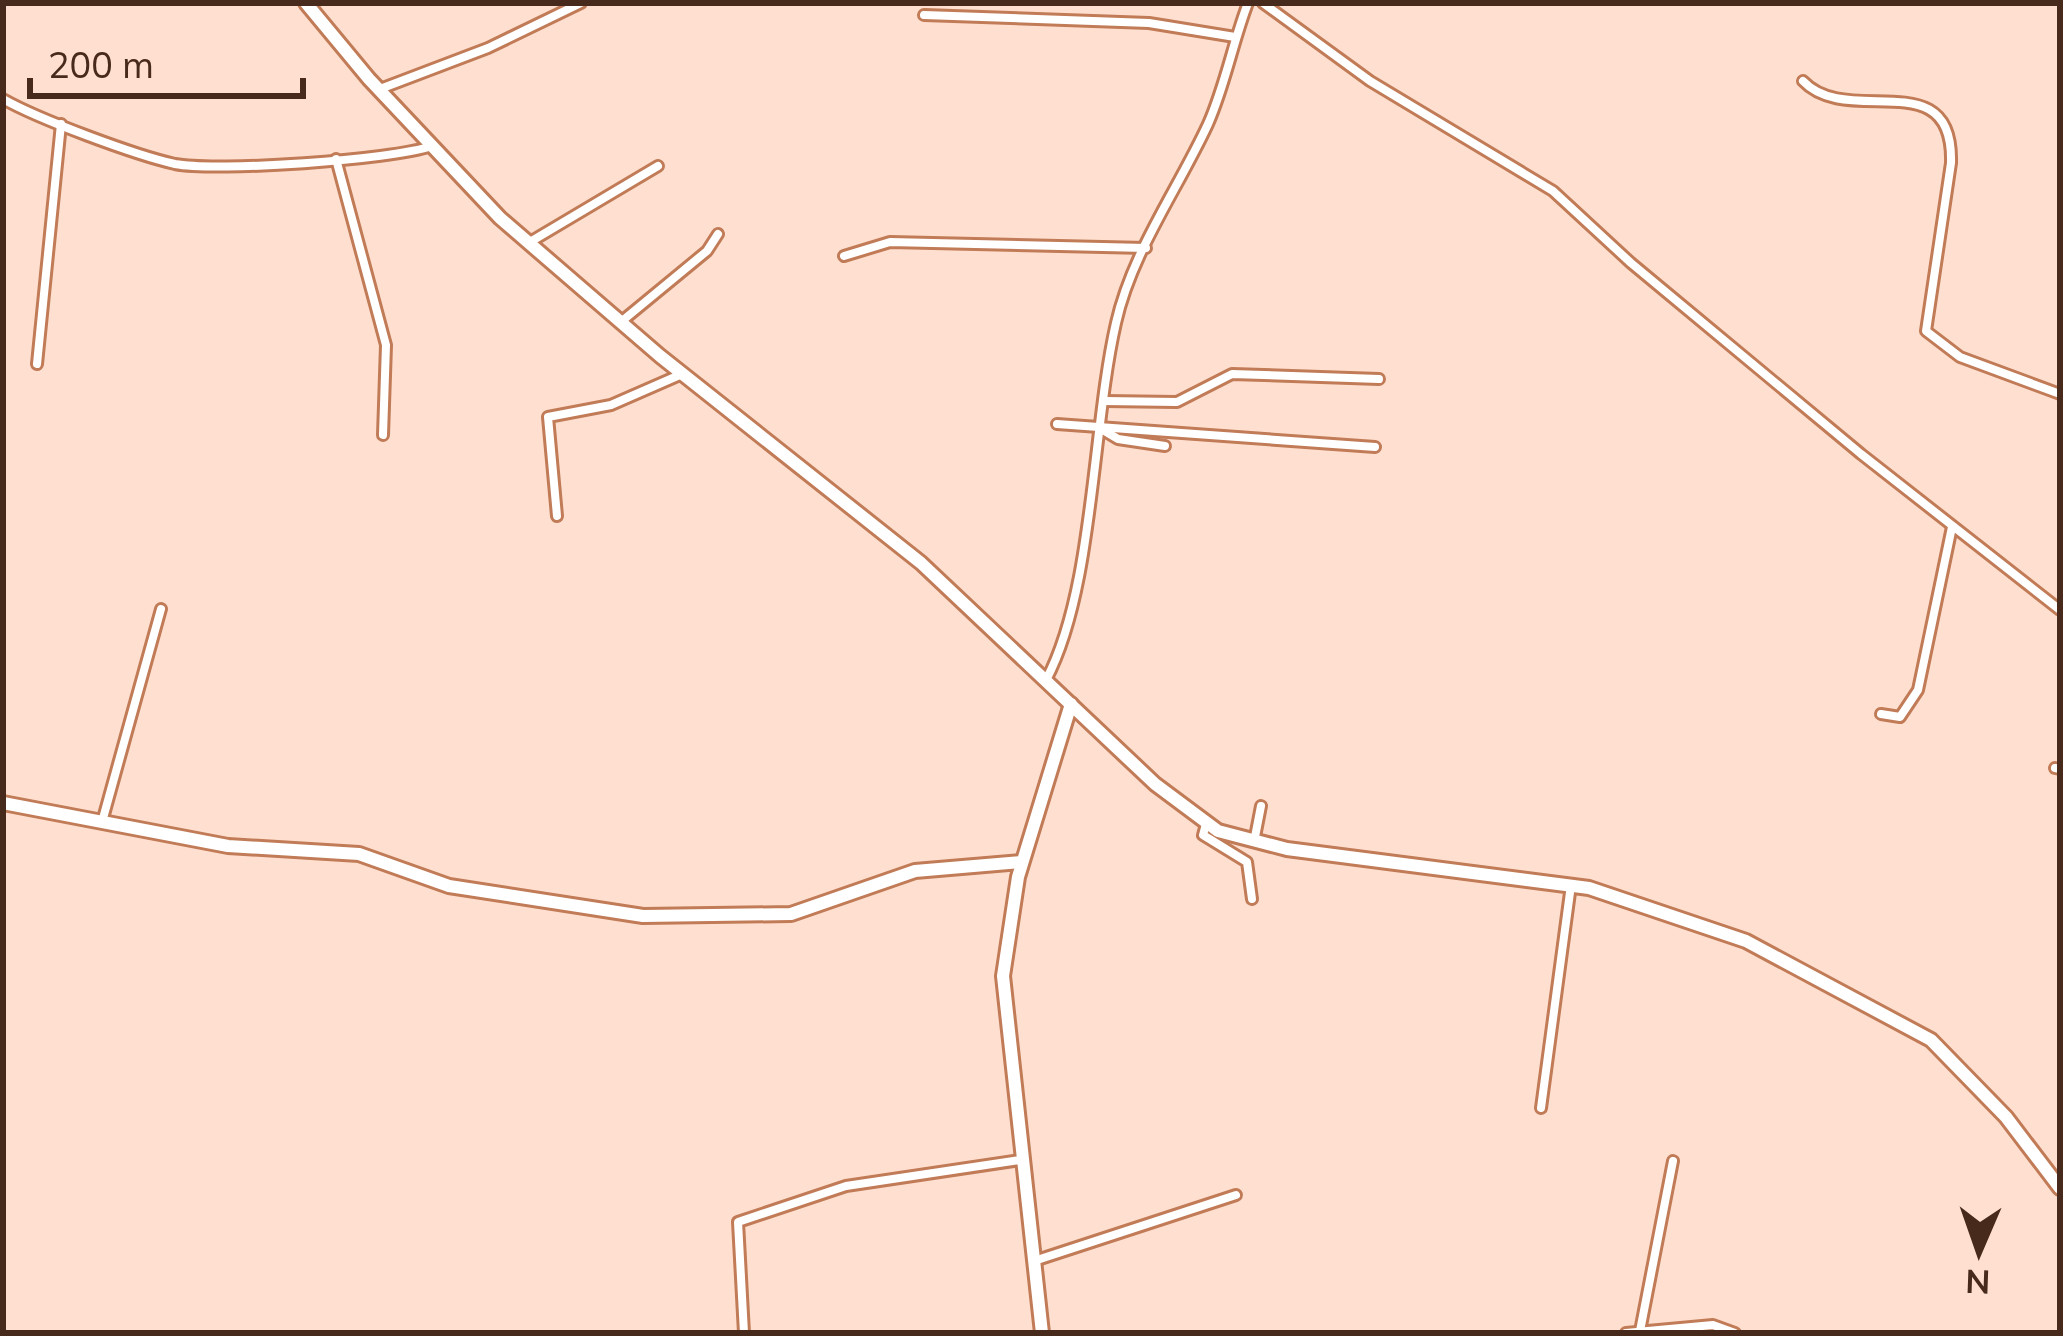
<svg xmlns="http://www.w3.org/2000/svg" width="2063" height="1336" viewBox="0 0 2063 1336" font-family="Mulish,sans-serif">
  <rect width="100%" height="100%" fill="#ffe0d0"/>
  <g fill="none" stroke-linecap="round" stroke-linejoin="round">
    <g stroke="#c17b57" stroke-width="14">
      <g id="street">
        <path d="M1263,3L1370,81L1553,191L1631,263L1861,454L2060,610"/>
        <path d="M924,15L1149,23L1235,37"/>
        <path d="M1803,81C1848,129 1954,61 1951,163L1926,331L1960,357L2060,394"/>
        <path d="M380,89L488,48L581,3"/>
        <path d="M3,99C38,119 135,155 175,164C217,172 391,160 432,146"/>
        <path d="M336,159L386,345L383,435"/>
        <path d="M530,242L658,166"/>
        <path d="M844,256L890,242L1146,248"/>
        <path d="M622,321L707,251L718,234"/>
        <path d="M37,364L61,124"/>
        <path d="M1104,401L1177,402L1232,374L1379,379"/>
        <path d="M1057,424L1375,447"/>
        <path d="M1103,430L1118,439L1165,446"/>
        <path d="M557,516L548,417L611,405L682,374"/>
        <path d="M1046,680C1094,590 1092,427 1116,323C1132,252 1178,189 1208,124C1225,86 1233,42 1248,3"/>
        <path d="M1881,714L1900,717L1918,690L1952,527"/>
        <path d="M2055,768L2060,769"/>
        <path d="M102,822L161,609"/>
        <path d="M1206,824L1203,835L1247,862L1252,899"/>
        <path d="M1254,842L1261,806"/>
        <path d="M1541,1108L1571,885"/>
        <path d="M1034,1261L1236,1195"/>
        <path d="M1640,1331L1673,1161"/>
        <path d="M744,1333L738,1222L846,1186L1020,1160"/>
        <path d="M1626,1333L1713,1325L1735,1333"/>
      </g>
    </g>
    <g stroke="#c17b57" stroke-width="18">
      <g id="secondary">
        <path d="M306,3L369,79L500,218L660,356L921,563L1155,784L1218,831L1287,849L1589,888L1746,941L1931,1040L2006,1117L2060,1188"/>
        <path d="M3,803L228,846L359,854L449,886L643,916L791,914L915,871L1022,862"/>
        <path d="M1042,1333L1003,976L1018,877L1071,704"/>
      </g>
    </g>
    <use href="#street" stroke="#fff" stroke-width="8"/>
    <use href="#secondary" stroke="#fff" stroke-width="12"/>
  </g>
  <rect width="2063" height="1336" fill="none" stroke="#472a1b" stroke-width="12"/>
  <g transform="translate(1979 1252) rotate(182)" stroke="#ffe0d0" stroke-width="9" paint-order="stroke">
  <path d="M0-9L21 45L0 30L-21 45Z" fill="#472a1b"/>
  <text y="-18" font-size="33" font-weight="bold" text-anchor="middle" fill="#472a1b">N</text>
  </g>
  <path d="M30 78v18h273v-18" fill="none" stroke="#472a1b" stroke-width="6"/>
  <text x="48" y="78" font-size="36" fill="#472a1b" stroke="#ffe0d0" stroke-width="9" paint-order="stroke">200 m</text>
</svg>
